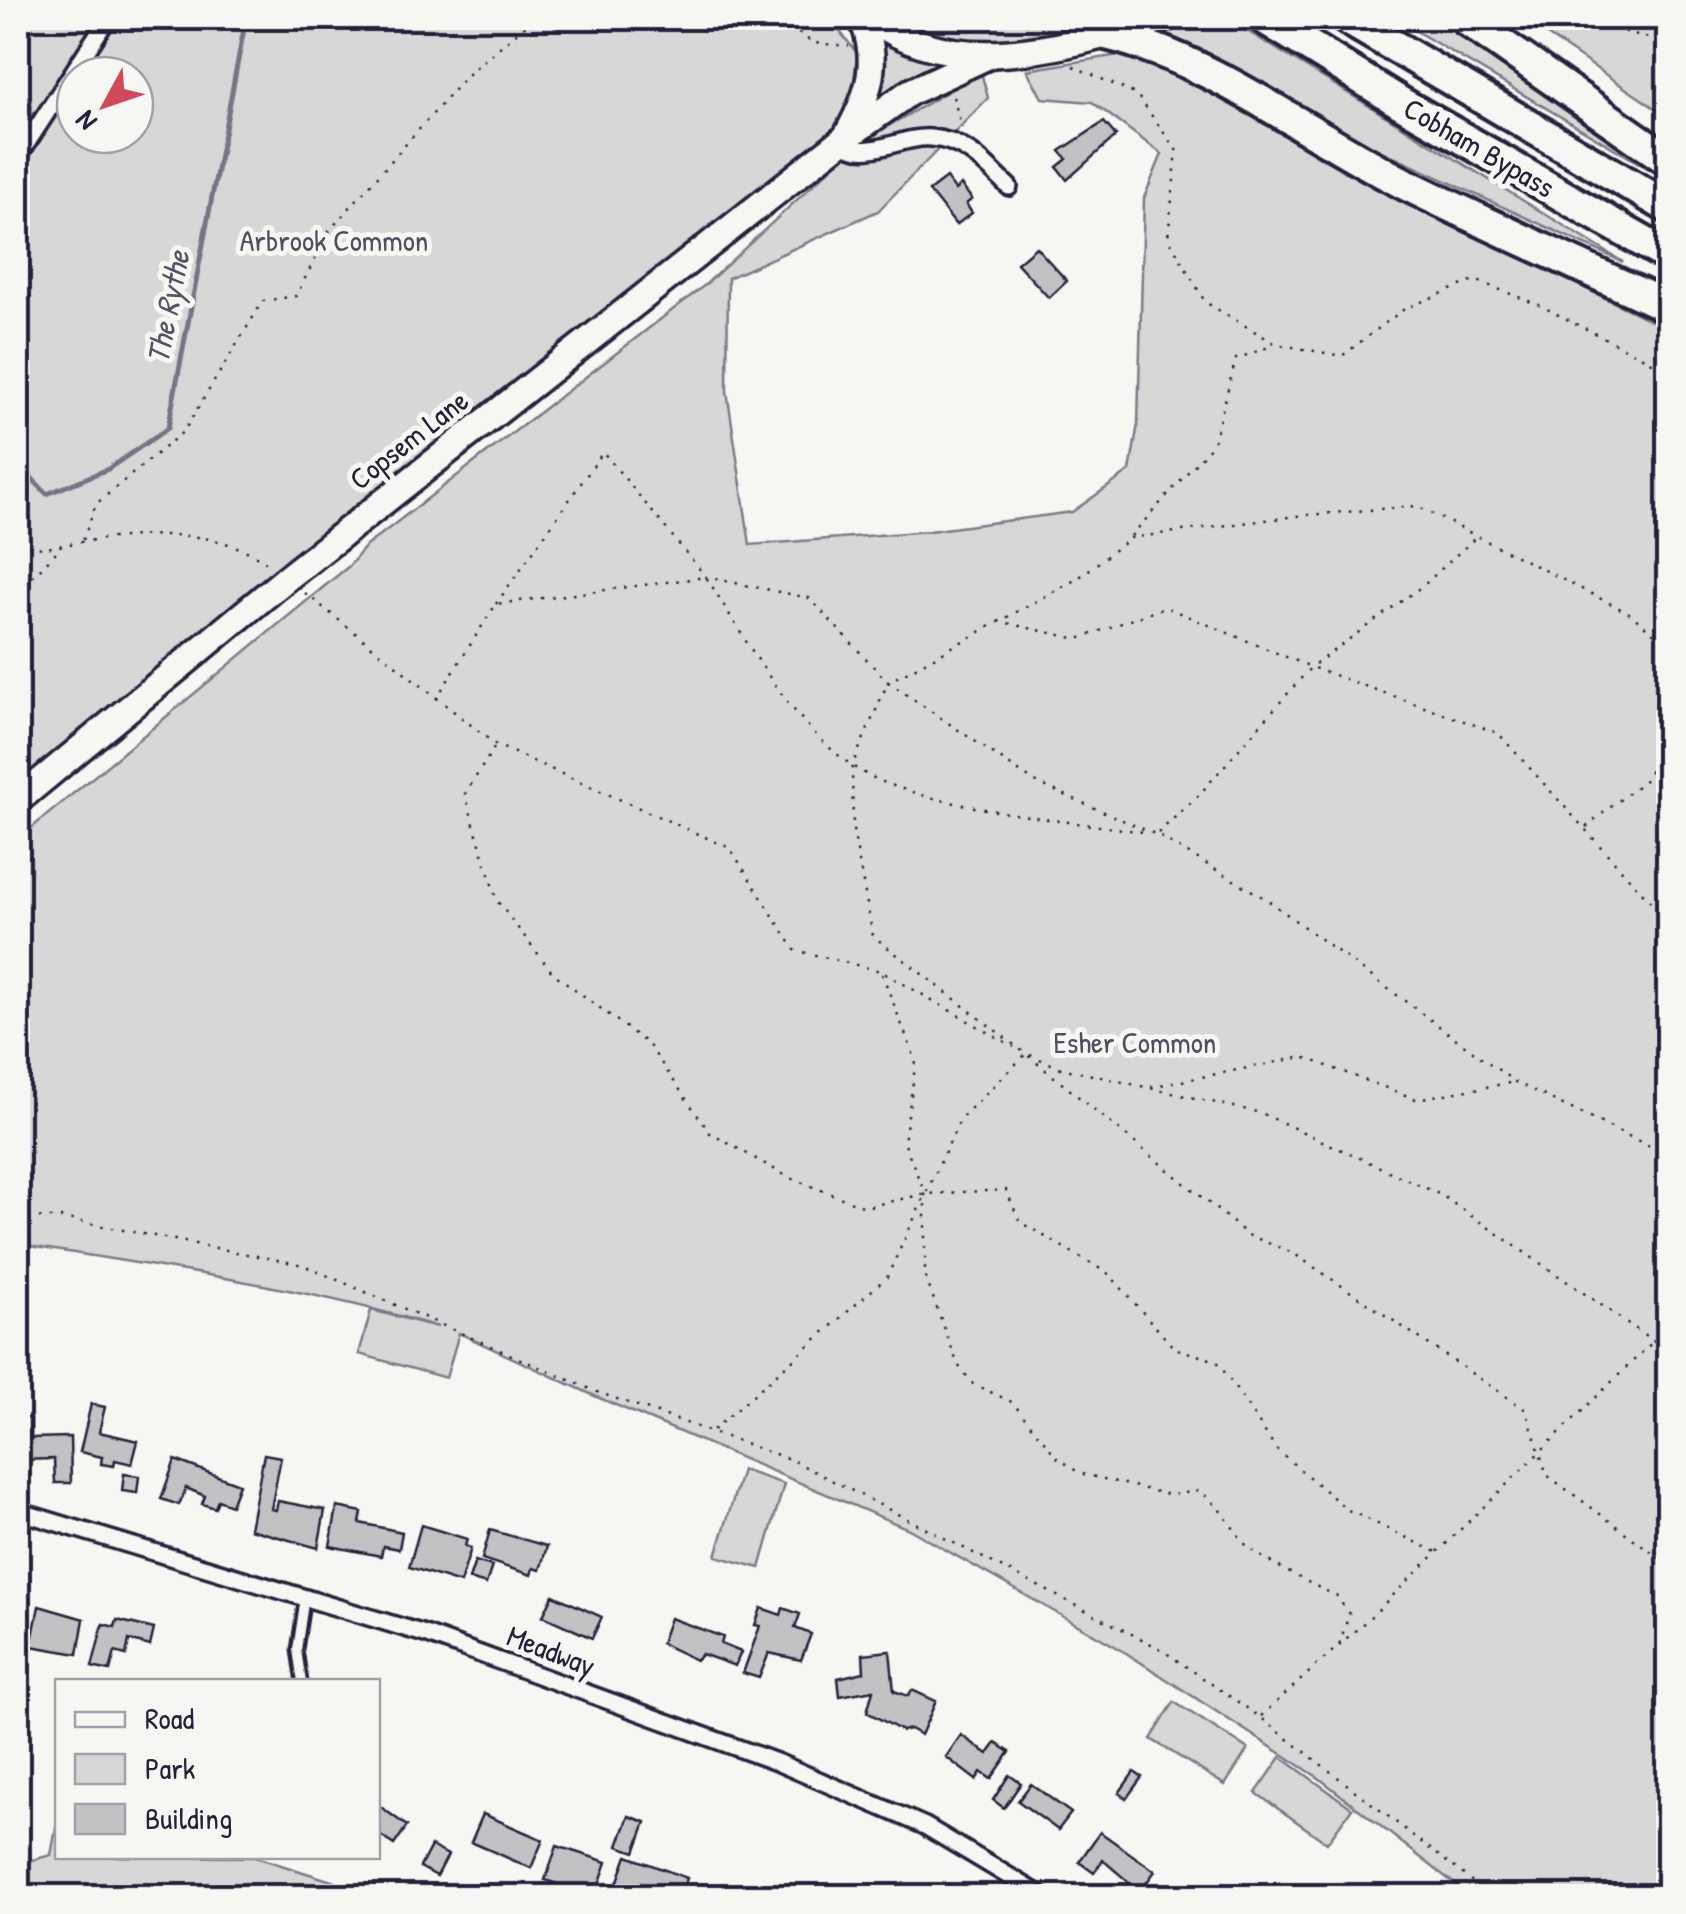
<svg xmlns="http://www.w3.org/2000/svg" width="1686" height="1914" viewBox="0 0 1686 1914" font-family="'Patrick Hand',sans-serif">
  <rect width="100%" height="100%" fill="#f6f6f2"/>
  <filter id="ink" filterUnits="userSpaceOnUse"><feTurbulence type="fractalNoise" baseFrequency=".01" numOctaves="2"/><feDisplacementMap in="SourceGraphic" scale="20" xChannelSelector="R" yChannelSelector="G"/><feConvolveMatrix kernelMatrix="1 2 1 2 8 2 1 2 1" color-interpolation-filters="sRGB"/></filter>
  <g filter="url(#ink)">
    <g fill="#d7d7d7" stroke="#7c7c89" stroke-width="2.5" fill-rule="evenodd">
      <path d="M18,18H829L857,53L850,118L18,792ZM75,75H135V135H75Z"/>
      <path d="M886,18H1119L969,47L937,43Z"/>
      <path d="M1209,18H1226L1623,262L1368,145L1212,56L1146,34Z"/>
      <path d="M1394,18H1433L1654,172Z"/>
      <path d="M1522,18H1668V117Z"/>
      <path d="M879,38L903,52L943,65L876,107Z"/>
      <path d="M1137,52L1409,202L1668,329V1896H1470L1319,1778L1120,1649L909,1529L597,1397L459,1333L446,1378L359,1354L371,1310L438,1327C301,1286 159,1267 18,1244V839L349,566L366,546L705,285L856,145L981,72L988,98L878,211L728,278L727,391L750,545L929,531L1072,512L1130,471L1138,424L1144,198L1162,154L1092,102L1042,98L1027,70Z"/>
      <path d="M742,1470L784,1484L760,1568L716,1556Z"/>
      <path d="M1174,1702L1248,1749L1225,1785L1151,1739Z"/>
      <path d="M1281,1757L1352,1808L1327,1843L1256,1793Z"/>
      <path d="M57,1823L58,1856L256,1857L379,1896H18V1864L51,1855Z"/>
    </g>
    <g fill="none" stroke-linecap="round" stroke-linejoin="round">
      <path stroke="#757583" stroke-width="5" d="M18,464L47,494L108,469L168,428L246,18"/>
    </g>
    <g fill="#c2c2c4" stroke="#22223b" stroke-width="2.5">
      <path d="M1104,122L1116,136L1067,180L1057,167L1067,159L1060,151Z"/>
      <path d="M946,178L955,190L961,185L972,199L966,204L972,213L956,225L929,191Z"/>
      <path d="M1036,247L1067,281L1049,298L1017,263Z"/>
      <path d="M91,1404L105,1407L99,1432L138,1441L132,1464L115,1460L114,1466L101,1464L102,1457L80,1452Z"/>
      <path d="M18,1418H31V1438L70,1437L71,1483H55L54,1459L18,1460Z"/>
      <path d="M264,1454L281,1457L271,1509L276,1510L278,1501L325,1510L318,1548L250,1529Z"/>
      <path d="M175,1460L239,1484L231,1505L218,1500L215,1508L202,1504L205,1496L186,1488L179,1505L161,1499Z"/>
      <path d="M124,1474L139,1476L137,1493L122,1491Z"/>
      <path d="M337,1507L362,1512L360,1523L402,1532L399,1549L383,1546L381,1556L330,1546Z"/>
      <path d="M421,1525L467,1539L465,1546L471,1548L460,1583L409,1567Z"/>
      <path d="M490,1530L547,1546L540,1570L533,1568L531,1575L482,1559Z"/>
      <path d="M475,1561L492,1566L486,1584L469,1579Z"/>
      <path d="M553,1595L602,1617L592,1638L543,1616Z"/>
      <path d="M39,1606L84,1619L78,1654L31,1646Z"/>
      <path d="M761,1608L781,1615L783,1608L800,1614L795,1628L811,1634L801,1660L769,1653L759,1678L743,1673L760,1626L755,1625Z"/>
      <path d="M670,1618L723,1637L721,1644L741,1652L735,1666L702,1654L696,1660L661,1643Z"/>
      <path d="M117,1620L154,1629L150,1646L129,1640L126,1655L115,1652L110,1671L92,1667L103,1624L115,1627Z"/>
      <path d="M890,1651L894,1691L908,1696L912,1690L936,1701L921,1735L910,1729L902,1731L867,1712L873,1690L840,1696L838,1678L864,1672L863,1654Z"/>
      <path d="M961,1735L988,1754L996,1743L1010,1752L991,1779L981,1772L976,1780L946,1757Z"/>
      <path d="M1134,1772L1142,1777L1126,1799L1119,1793Z"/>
      <path d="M1009,1775L1021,1783L1004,1808L993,1800Z"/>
      <path d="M1031,1784L1071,1813L1058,1830L1018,1801Z"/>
      <path d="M378,1805L407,1826L394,1845L378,1834Z"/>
      <path d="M483,1814L543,1840L531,1868L471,1842Z"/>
      <path d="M629,1816L646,1822L635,1852L618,1846Z"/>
      <path d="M1100,1832L1155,1871L1140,1892L1103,1860L1094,1873L1079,1862Z"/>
      <path d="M431,1846L448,1855L437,1876L420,1867Z"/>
      <path d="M557,1846L607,1862L595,1896L545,1880Z"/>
      <path d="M627,1856L687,1878L681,1896H663L665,1891L640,1883L636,1896L615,1889Z"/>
      <path d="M700,1884L739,1896H697Z"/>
    </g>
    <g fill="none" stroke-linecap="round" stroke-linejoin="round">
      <g stroke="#22223b" stroke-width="15">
        <path id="lane" d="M302,1682L297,1650L305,1597"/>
      </g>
      <g stroke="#22223b" stroke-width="22">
        <g id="street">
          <path d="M841,141C867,163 900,135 931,138C965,140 986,165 1009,187"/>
          <path d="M18,157L108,18"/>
          <path d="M18,1511L428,1635L779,1763L925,1826L1042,1896"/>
        </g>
      </g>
      <g stroke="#22223b" stroke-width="32">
        <g id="primary">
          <path d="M871,18C958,83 1070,45 1166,18"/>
          <path d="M848,133C870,93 880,61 862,18"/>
          <path d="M18,800L287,578L841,141L910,92L992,54"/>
        </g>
      </g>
      <g stroke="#22223b" stroke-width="38">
        <g id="highway">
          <path d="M1264,18L1401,103L1668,256"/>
          <path d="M1346,18L1668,207"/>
          <path d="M1464,18L1668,160"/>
          <path d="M1106,34C1214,60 1306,134 1405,184C1492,227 1581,266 1668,307"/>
        </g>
      </g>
      <g stroke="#22223b" stroke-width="2.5" stroke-dasharray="2.5 8" stroke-linecap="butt">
        <path d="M760,18L784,23L813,43L849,46"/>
        <path d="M1574,18L1668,43"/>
        <path d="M18,31L37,18"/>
        <path d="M1073,66L1137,95L1177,151L1168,237L1205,302L1276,344L1342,356L1404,309L1475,280L1539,305L1668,370"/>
        <path d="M953,97L962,128"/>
        <path d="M1131,536L1213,444L1236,359L1274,345"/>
        <path d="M83,540L96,504L184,431L263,301L296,296L330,230L469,73L534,18"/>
        <path d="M18,544C44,552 60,545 86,541C147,534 215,526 267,563"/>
        <path d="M18,592L58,550"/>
        <path d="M305,593L496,745L730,848L795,950L881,971L1014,1047"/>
        <path d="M496,604L603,452L706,577L809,598L888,682L1077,579L1130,538L1296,516L1417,506L1629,613L1668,645"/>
        <path d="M998,621L1078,639L1165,607L1311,667L1498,733L1668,921"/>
        <path d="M436,699L496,604L706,577C748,642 787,719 851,765C911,808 1073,821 1150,833"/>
        <path d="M494,748L465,794L497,901L552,972L648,1044L710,1133L790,1178L865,1207L925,1194L1006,1190L1020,1222L1109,1274L1174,1348L1217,1361L1277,1450L1348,1510L1437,1552"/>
        <path d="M1586,827L1647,778L1668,732"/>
        <path d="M1158,833L1198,796L1311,667L1425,584L1476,537"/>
        <path d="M882,974L916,1061L904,1142L925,1194V1276L958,1365L973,1384L1012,1402L1057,1457L1079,1473L1170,1495L1199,1491C1221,1506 1229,1524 1246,1545C1255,1556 1321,1590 1336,1595L1349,1614L1339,1645"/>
        <path d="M1030,1055L1061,1068L1261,1113L1441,1195L1668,1351"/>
        <path d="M1151,1087L1303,1057L1416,1099L1515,1082"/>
        <path d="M1668,1155L1515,1082L1266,899L1157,835L1035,782L888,682L852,766L853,830L873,936L1026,1054L1248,1235L1293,1253L1526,1410L1547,1475L1668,1564"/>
        <path d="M18,1217L62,1218L303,1265L597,1392L792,1460L1159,1648L1260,1717L1491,1896"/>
        <path d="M713,1430L887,1277L961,1118L1025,1055"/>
        <path d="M1261,1716L1379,1609L1668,1327"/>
      </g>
      <use href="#lane" stroke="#f6f6f2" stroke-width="8"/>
      <use href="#street" stroke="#f6f6f2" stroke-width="15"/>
      <use href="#primary" stroke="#f6f6f2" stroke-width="25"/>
      <use href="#highway" stroke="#f6f6f2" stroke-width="30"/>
    </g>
  </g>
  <g text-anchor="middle" stroke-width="10" stroke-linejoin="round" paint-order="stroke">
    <g font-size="30" fill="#22223b" stroke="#f6f6f2">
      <text transform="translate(1479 148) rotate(30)" y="10">Cobham Bypass</text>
      <text transform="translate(409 440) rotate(-38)" y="10">Copsem Lane</text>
      <text transform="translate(551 1651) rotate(21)" y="10">Meadway</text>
    </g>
    <g font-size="30" fill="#4f4f62" stroke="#f6f6f2">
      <text x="334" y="251">Arbrook Common</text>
      <text x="1135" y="1053">Esher Common</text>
    </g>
    <g font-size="32" font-style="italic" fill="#535365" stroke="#f6f6f2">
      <text transform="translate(168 307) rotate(-79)" y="11">The Rythe</text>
    </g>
  </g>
  <rect width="1686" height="1914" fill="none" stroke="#f6f6f2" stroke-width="60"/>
  <rect x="30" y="30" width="1626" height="1854" fill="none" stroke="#22223b" stroke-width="4" filter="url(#ink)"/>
  <rect x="55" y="1679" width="325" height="180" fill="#f6f6f2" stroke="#a1a1a9" stroke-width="2.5"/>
  <rect x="75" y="1712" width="50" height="15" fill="#f6f6f2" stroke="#a1a1a9" stroke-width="2.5"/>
  <text x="145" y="1729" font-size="30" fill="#22223b">Road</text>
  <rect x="75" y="1754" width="50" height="30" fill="#d7d7d7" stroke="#a1a1a9" stroke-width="2.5"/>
  <text x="145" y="1779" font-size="30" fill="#22223b">Park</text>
  <rect x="75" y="1804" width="50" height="30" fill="#c2c2c4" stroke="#a1a1a9" stroke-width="2.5"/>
  <text x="145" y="1829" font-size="30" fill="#22223b">Building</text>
  <g transform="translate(105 105) rotate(230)"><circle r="48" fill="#f6f6f2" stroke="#a1a1a9" stroke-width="2.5"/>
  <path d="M0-8L18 38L0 25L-18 38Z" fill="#d1495b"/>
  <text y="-15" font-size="28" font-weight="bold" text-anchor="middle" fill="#22223b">N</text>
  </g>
</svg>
